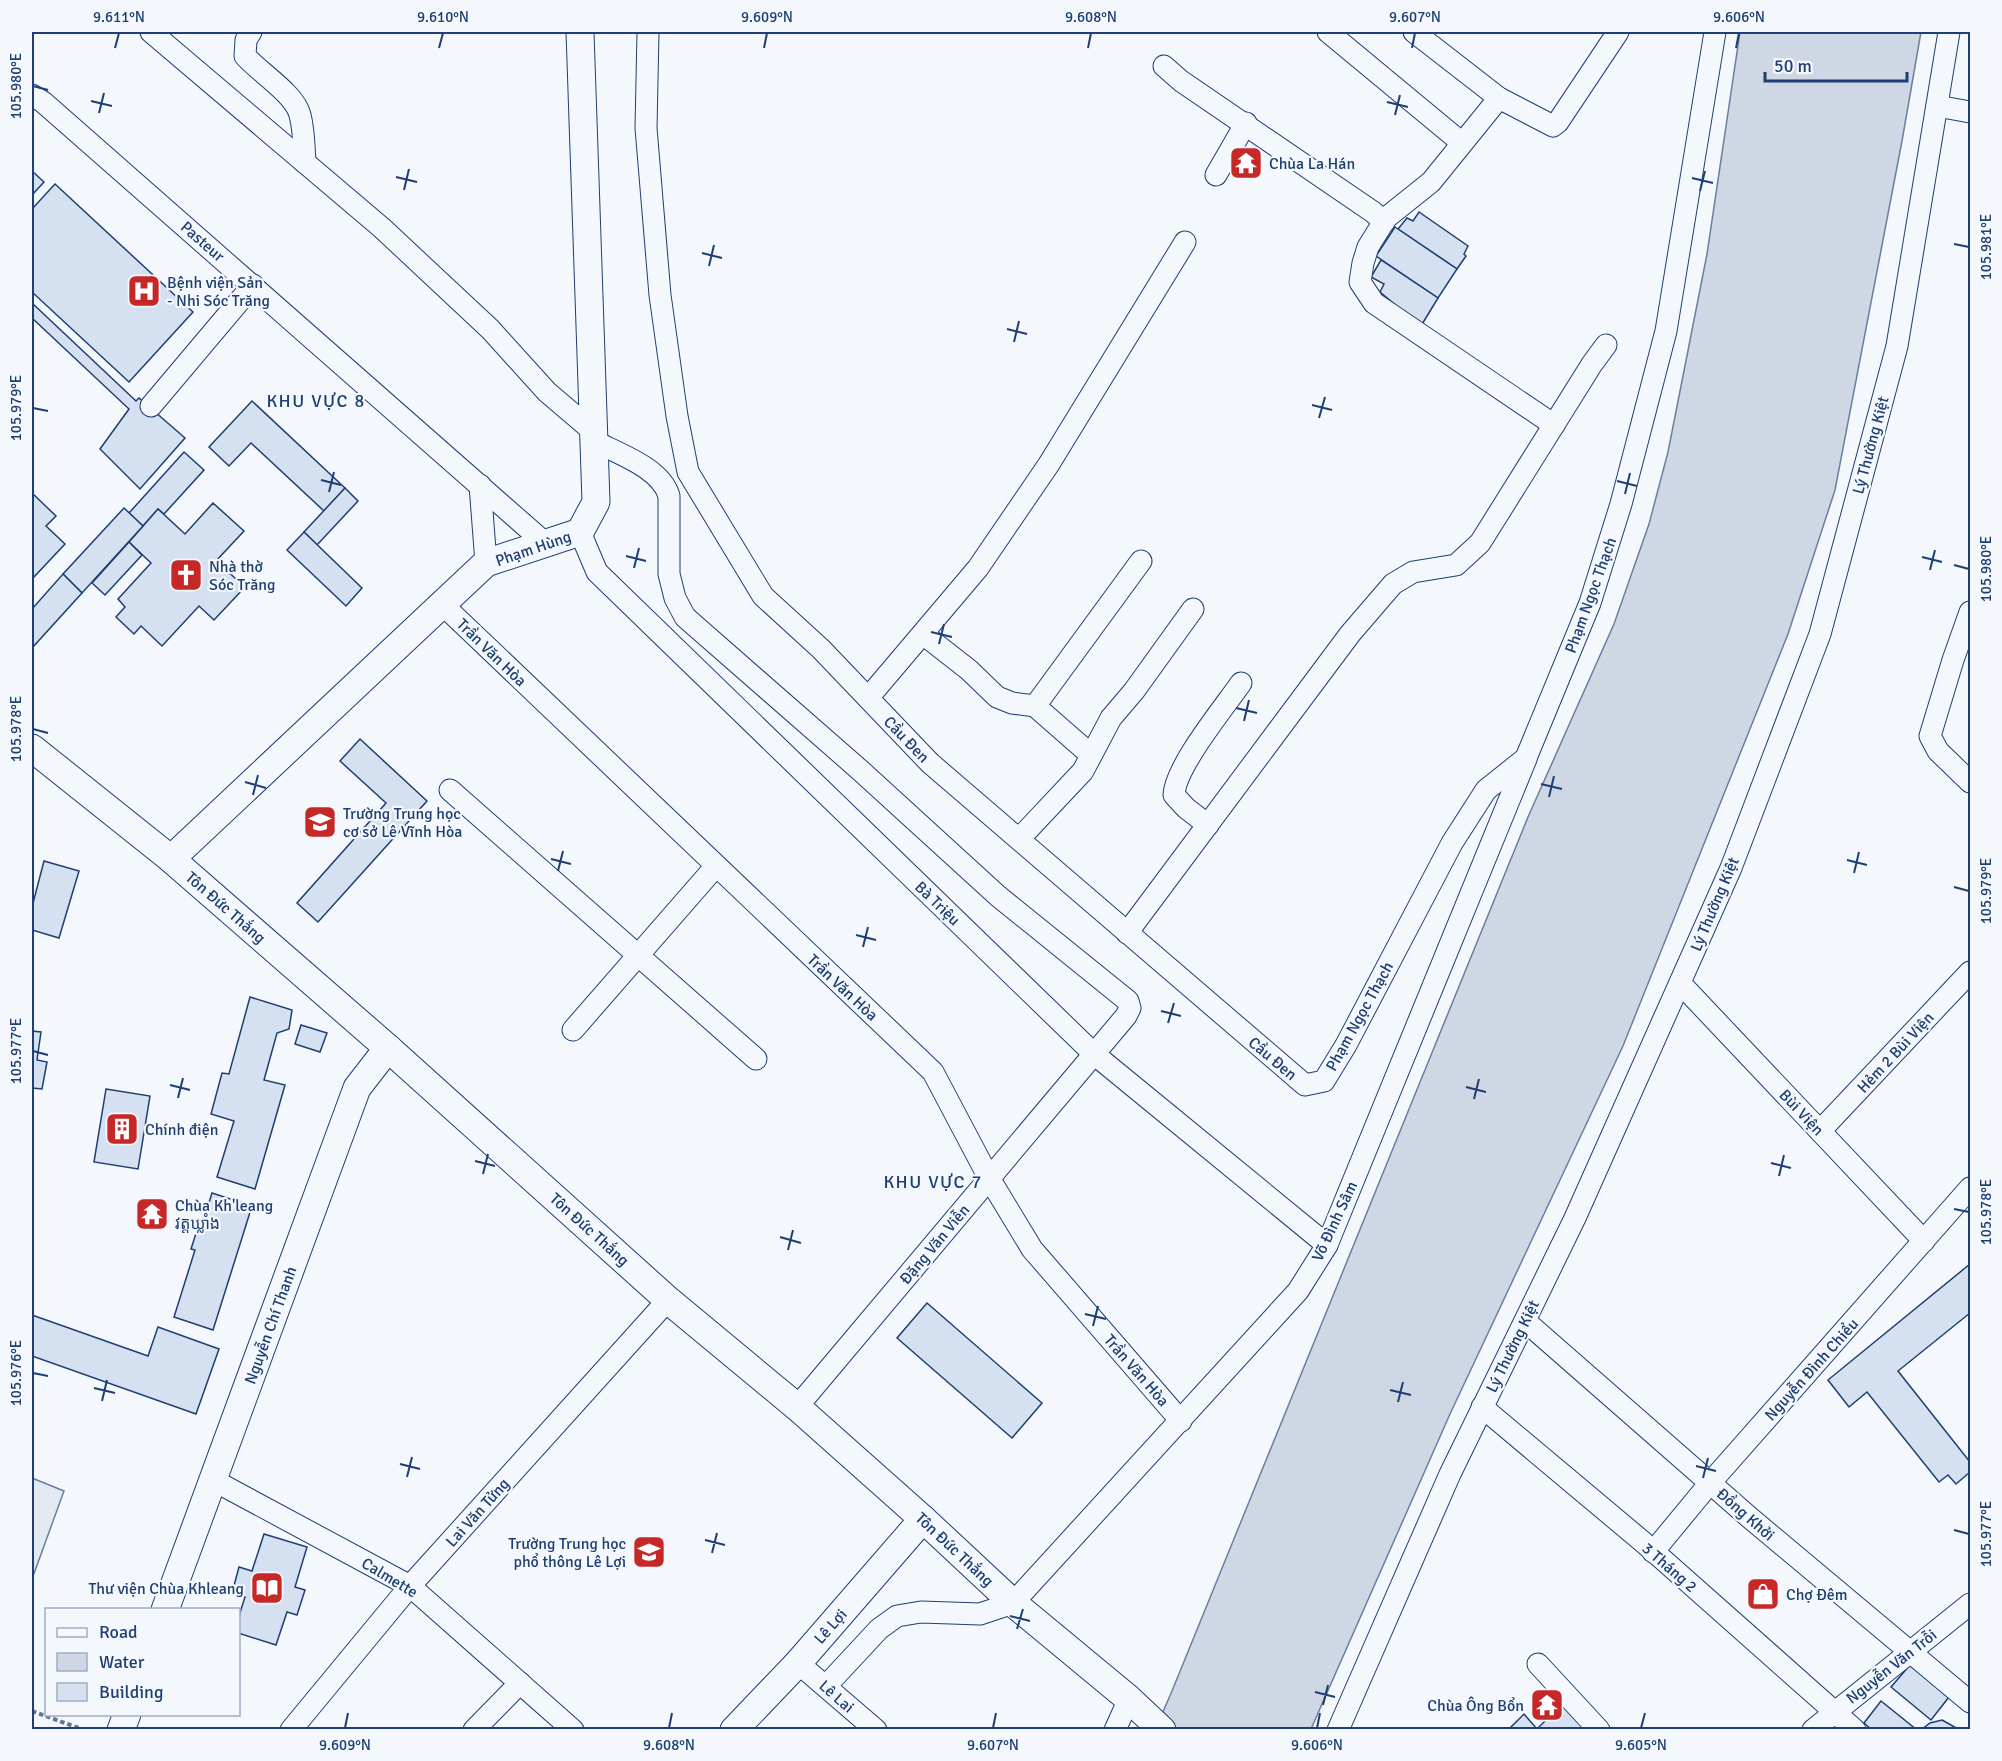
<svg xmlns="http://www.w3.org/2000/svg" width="2002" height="1761" viewBox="0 0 2002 1761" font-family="Signika,'Noto Sans Khmer',sans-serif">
  <rect width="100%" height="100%" fill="#f4f7fb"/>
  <path fill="#e3e9f0" stroke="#687fa3" stroke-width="1.5" d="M32,1478L64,1491L32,1579Z"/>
  <path fill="#cfd7e4" stroke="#687fa3" stroke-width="1.5" d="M1740,32H1921L1902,141L1835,490L1788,634L1623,1046L1450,1414L1311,1729L1155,1730L1172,1691L1528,817L1614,624L1649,524L1668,452L1707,254Z"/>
  <g fill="#d5e0f0" stroke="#1d3f73" stroke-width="1.5">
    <path d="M32,171L44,182L32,195Z"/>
    <path d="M55,184L193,312L129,382L32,292V209Z"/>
    <path d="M1419,212L1468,246L1464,254L1466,256L1457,269L1398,229L1407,218L1413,221Z"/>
    <path d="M1395,227L1457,269L1438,298L1376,256Z"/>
    <path d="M1381,260L1438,298L1421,326L1380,292L1384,284L1371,277Z"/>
    <path d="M32,303L136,401L139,398L185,438L140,489L100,449L129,409L32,318Z"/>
    <path d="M252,401L345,488L324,511L251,443L229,466L209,447Z"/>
    <path d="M184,452L204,470L164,514L158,509L143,526L129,513Z"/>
    <path d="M345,488L358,501L317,545L304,532Z"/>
    <path d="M32,493L56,516L46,526L65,544L32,579Z"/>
    <path d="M213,503L244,531L216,561L245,587L214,620L199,606L162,646L141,626L134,634L116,617L125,607L118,599L151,563L129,542L158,509L185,534Z"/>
    <path d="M124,508L143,526L82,593L63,574Z"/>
    <path d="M304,532L362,588L346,606L287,550Z"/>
    <path d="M129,542L142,555L105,595L92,583Z"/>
    <path d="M63,574L82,593L32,648V609Z"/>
    <path d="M360,739L427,801L318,922L297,903L386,803L340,761Z"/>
    <path d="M44,861L79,871L59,938L32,930V907Z"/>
    <path d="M250,997L292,1010L289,1029L277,1033L264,1080L285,1085L255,1189L217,1177L234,1121L211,1114L222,1073L229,1074Z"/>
    <path d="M301,1025L327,1033L320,1052L295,1044Z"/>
    <path d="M32,1031L41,1032L37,1060L47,1062L42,1089L32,1088Z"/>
    <path d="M106,1089L150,1096L138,1169L94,1162Z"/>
    <path d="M212,1193L252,1206L213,1330L174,1317L195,1250L191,1249L200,1221L203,1222Z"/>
    <path d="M1970,1264V1313L1898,1371L1970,1462V1472L1956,1484L1948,1475L1939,1482L1867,1392L1849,1407L1828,1380Z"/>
    <path d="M927,1303L1042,1403L1012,1438L897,1338Z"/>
    <path d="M32,1315L148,1356L158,1327L219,1349L196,1414L32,1356Z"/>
    <path d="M264,1534L307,1547L295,1587L305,1590L297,1615L287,1612L276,1645L238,1633V1619L245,1597L232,1593L239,1567L252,1571Z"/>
    <path d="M1910,1665L1949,1697L1931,1720L1891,1687Z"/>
    <path d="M1552,1689L1589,1730H1508L1524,1714L1537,1729L1546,1720L1534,1706Z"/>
    <path d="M1881,1701L1917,1730H1872L1864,1723Z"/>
    <path d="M1942,1720L1960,1730H1921L1930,1723Z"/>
  </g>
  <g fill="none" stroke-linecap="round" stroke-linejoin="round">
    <g stroke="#1d3f73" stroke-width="23">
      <g id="minor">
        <path d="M151,32L382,228L490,329L547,392L594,432"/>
        <path d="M251,32L246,40L245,56C260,73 295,94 300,115C304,130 304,147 305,163"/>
        <path d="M648,32L646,128L660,295L677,416L688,472L763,596L821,649L930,763L1305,1085L1324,1081L1346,1045L1452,843L1486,790L1526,758L1590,603L1621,504L1666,331L1715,32"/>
        <path d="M1328,32L1462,143"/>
        <path d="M1414,32L1499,98L1553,126L1558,122L1618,32"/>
        <path d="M1164,66L1181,81L1373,212L1384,222"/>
        <path d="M32,95L43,102L546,544"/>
        <path d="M1499,98L1431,182L1386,218L1368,247L1363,263L1360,282L1374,303L1554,425"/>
        <path d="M1937,106L1970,112"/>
        <path d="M1216,175L1246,123"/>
        <path d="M151,406L253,285"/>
        <path d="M594,441C619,454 661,468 669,496V574L675,598L685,617L861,771L998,896L1128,1001L1130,1008L1126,1016L1094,1054L797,1407"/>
        <path d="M480,485L486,563"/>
        <path d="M580,532L597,572L1094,1054L1327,1245"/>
        <path d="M443,605L933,1072L989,1178L1032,1249L1181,1421"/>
        <path d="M1970,612L1953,660L1930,736L1938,751L1970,782"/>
        <path d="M923,634L969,670L997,697L1012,703L1035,706L1091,755"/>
        <path d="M868,698L978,568L1049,464L1185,242"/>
        <path d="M1035,706L1141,561"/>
        <path d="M450,790L756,1059"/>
        <path d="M1208,825L1186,808L1174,795C1175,767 1223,709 1241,683"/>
        <path d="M1019,839L1083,771L1111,718L1134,691L1193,609"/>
        <path d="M1127,933L1350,634L1393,584L1413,572L1456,565L1480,543L1592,364L1606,345"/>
        <path d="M1680,983L1924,1241"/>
        <path d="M573,1030L716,866"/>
        <path d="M1820,1131L1970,972"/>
        <path d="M1525,1321L1749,1517L1970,1702"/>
        <path d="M1482,1407L1643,1542L1855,1730"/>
        <path d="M213,1480L410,1586L573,1730"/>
        <path d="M1653,1552L1710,1483L1970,1188"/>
        <path d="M798,1663L876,1730"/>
        <path d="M1538,1664L1599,1730"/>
        <path d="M826,1686L879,1629L897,1616L921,1612L980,1614L1013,1603L1298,1291L1327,1245L1526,759"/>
        <path d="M291,1730L410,1586L668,1300"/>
        <path d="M474,1730L520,1683"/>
        <path d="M1115,1730L1129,1699"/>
        <path d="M1338,1730L1450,1474L1575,1218L1731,868L1820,634L1897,346L1949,32"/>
        <path d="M1813,1730L1970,1604"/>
      </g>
    </g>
    <g stroke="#1d3f73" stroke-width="29">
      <g id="major">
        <path d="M32,748L171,859L388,1048L668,1300L797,1407L923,1519L1013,1603L1129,1699L1162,1730"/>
        <path d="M171,859L486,563L580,532L596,502L580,32"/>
        <path d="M165,1610L357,1088L388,1048"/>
        <path d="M121,1730L127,1714"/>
        <path d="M734,1730L798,1663L923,1519"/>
      </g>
    </g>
    <path stroke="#5e769c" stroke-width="4" stroke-dasharray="4.5 3" stroke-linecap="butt" d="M32,1711L84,1730"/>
    <use href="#minor" stroke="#f4f7fb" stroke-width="21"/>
    <use href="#major" stroke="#f4f7fb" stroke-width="27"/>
  </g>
  <path fill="none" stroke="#1d3f73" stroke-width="2" d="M115,48L119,33M439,48L443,33M764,48L767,33M1088,48L1091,33M1412,48L1415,33M1736,48L1739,33M33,86L48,90M91,101L112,106M1387,102L1408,107M99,113L104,93M1395,115L1400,95M396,177L417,182M1692,178L1713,183M404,190L409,169M1700,191L1705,171M1954,244L1969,247M702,253L722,258M709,266L714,245M1007,329L1027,334M1014,342L1019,321M1312,405L1332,410M33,408L48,411M1319,418L1325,397M321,480L341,485M1617,481L1637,486M329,492L334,472M1625,494L1630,473M626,556L646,561M1922,557L1942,562M1954,565L1969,569M634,568L639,548M1930,570L1935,550M931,632L952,637M939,644L944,624M1236,708L1257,713M1244,721L1249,700M33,729L48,733M245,782L266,788M1541,784L1562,789M253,795L258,775M1549,797L1554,776M551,859L571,864M1847,860L1867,865M558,871L563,851M1854,873L1859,852M1954,887L1969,891M856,935L876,940M863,947L868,927M1161,1011L1181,1016M1168,1023L1174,1003M33,1051L48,1055M170,1085L190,1090M1466,1087L1486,1092M178,1098L183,1078M1474,1099L1479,1079M475,1161L495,1166M1771,1163L1791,1168M483,1174L488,1154M1779,1176L1784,1155M1954,1209L1969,1212M780,1237L801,1243M788,1250L793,1230M1085,1314L1106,1319M1093,1326L1098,1306M33,1373L48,1376M94,1388L115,1393M1390,1390L1411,1395M102,1401L107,1380M1398,1402L1403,1382M400,1464L420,1469M1696,1466L1716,1471M407,1477L412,1457M1703,1478L1708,1458M1954,1530L1969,1534M705,1540L725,1545M712,1553L717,1533M1010,1616L1030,1621M1017,1629L1023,1609M1315,1692L1335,1697M1323,1705L1328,1685M345,1728L348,1713M669,1728L672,1713M993,1728L996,1713M1317,1728L1320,1713M1641,1728L1645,1713"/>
  <defs>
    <g id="temple-square" transform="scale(1.725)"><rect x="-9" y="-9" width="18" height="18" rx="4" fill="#c62828" stroke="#f4f7fb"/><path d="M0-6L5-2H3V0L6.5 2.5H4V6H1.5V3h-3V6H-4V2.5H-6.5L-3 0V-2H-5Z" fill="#fff"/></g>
    <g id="hospital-square" transform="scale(1.725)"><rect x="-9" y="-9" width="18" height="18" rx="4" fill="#c62828" stroke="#f4f7fb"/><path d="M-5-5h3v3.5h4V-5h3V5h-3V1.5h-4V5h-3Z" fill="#fff"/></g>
    <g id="church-square" transform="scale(1.725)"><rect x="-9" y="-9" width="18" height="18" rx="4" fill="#c62828" stroke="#f4f7fb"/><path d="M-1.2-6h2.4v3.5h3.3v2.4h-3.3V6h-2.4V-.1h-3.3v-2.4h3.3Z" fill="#fff"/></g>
    <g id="school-square" transform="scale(1.725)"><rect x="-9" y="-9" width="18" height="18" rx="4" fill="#c62828" stroke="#f4f7fb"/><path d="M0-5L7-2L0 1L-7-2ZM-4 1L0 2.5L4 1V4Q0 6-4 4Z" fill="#fff"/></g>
    <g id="building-square" transform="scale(1.725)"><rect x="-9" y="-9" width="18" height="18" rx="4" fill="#c62828" stroke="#f4f7fb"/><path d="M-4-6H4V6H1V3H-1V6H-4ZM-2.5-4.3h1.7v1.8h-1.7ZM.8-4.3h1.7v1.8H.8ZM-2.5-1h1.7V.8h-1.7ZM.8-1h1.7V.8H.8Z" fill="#fff"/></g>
    <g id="library-square" transform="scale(1.725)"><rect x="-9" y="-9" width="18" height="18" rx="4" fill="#c62828" stroke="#f4f7fb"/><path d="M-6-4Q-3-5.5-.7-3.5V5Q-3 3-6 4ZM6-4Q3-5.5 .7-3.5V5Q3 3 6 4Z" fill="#fff"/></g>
    <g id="shop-square" transform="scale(1.725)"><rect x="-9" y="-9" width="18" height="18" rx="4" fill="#c62828" stroke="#f4f7fb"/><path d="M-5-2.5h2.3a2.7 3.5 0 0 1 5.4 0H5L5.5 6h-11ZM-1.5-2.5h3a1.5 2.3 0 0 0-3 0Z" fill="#fff"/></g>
  </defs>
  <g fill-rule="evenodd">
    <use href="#temple-square" x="1246" y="163"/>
    <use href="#hospital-square" x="144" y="291"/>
    <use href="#church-square" x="186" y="575"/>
    <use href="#school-square" x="320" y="822"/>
    <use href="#building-square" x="122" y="1129"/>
    <use href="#temple-square" x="152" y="1214"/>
    <use href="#school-square" x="649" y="1552"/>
    <use href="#library-square" x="267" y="1588"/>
    <use href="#shop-square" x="1763" y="1594"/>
    <use href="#temple-square" x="1547" y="1705"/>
  </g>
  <g text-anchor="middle" stroke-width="4.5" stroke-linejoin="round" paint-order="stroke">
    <g font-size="16" fill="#1d3f73" stroke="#f4f7fb" text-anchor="start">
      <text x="1269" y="169">Chùa La Hán</text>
      <text x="167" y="288">Bệnh viện Sản<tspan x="167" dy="18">- Nhi Sóc Trăng</tspan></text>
      <text x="209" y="572">Nhà thờ<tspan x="209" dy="18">Sóc Trăng</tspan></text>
      <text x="343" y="819">Trường Trung học<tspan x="343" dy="18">cơ sở Lê Vĩnh Hòa</tspan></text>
      <text x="145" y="1135">Chính điện</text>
      <text x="175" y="1211">Chùa Kh'leang<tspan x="175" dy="18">វត្តឃ្លាំង</tspan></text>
      <text x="626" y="1549" text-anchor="end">Trường Trung học<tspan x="626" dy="18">phổ thông Lê Lợi</tspan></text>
      <text x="244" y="1594" text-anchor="end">Thư viện Chùa Khleang</text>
      <text x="1786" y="1600">Chợ Đêm</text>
      <text x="1524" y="1711" text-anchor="end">Chùa Ông Bổn</text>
    </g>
    <g font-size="16" fill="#1d3f73" stroke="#f4f7fb">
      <text transform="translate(203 241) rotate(41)" y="6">Pasteur</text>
      <text transform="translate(1870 445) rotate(-75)" y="6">Lý Thường Kiệt</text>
      <text transform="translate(533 548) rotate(-19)" y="6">Phạm Hùng</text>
      <text transform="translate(1590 595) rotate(-70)" y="6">Phạm Ngọc Thạch</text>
      <text transform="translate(492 652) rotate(44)" y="6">Trần Văn Hòa</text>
      <text transform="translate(907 739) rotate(46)" y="6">Cầu Đen</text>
      <text transform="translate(938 903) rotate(44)" y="6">Bà Triệu</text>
      <text transform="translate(1714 904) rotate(-67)" y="6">Lý Thường Kiệt</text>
      <text transform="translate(226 907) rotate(41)" y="6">Tôn Đức Thắng</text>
      <text transform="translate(843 987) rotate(43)" y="6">Trần Văn Hòa</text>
      <text transform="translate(1359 1016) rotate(-61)" y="6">Phạm Ngọc Thạch</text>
      <text transform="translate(1895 1052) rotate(-47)" y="6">Hẻm 2 Bùi Viện</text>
      <text transform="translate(1273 1058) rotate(40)" y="6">Cầu Đen</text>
      <text transform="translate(1802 1112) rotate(47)" y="6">Bùi Viện</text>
      <text transform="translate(1334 1221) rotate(-65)" y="6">Võ Đình Sâm</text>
      <text transform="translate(590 1229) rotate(42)" y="6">Tôn Đức Thắng</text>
      <text transform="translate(934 1244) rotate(-50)" y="6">Đặng Văn Viễn</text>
      <text transform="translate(270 1325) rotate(-70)" y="6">Nguyễn Chí Thanh</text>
      <text transform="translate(1512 1346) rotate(-64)" y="6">Lý Thường Kiệt</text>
      <text transform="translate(1811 1369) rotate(-48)" y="6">Nguyễn Đình Chiểu</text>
      <text transform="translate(1137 1370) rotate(49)" y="6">Trần Văn Hòa</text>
      <text transform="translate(477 1512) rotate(-48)" y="6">Lai Văn Tửng</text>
      <text transform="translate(1746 1514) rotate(41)" y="6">Đồng Khởi</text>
      <text transform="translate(955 1549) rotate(43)" y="6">Tôn Đức Thắng</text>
      <text transform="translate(1670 1567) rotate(41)" y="6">3 Tháng 2</text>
      <text transform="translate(390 1577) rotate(31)" y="6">Calmette</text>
      <text transform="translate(830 1626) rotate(-49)" y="6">Lê Lợi</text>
      <text transform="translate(1891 1666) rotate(-38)" y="6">Nguyễn Văn Trỗi</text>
      <text transform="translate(837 1696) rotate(41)" y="6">Lê Lai</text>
    </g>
    <g font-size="18" letter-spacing="1.5" fill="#1d3f73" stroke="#f4f7fb">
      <text x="316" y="407">KHU VỰC 8</text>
      <text x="933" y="1188">KHU VỰC 7</text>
    </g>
  </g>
  <rect width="2002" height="1761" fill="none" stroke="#f4f7fb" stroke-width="66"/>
  <rect x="45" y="1608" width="195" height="108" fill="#f4f7fb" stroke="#9eadc5" stroke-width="1.5"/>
  <rect x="57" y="1628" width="30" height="9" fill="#f4f7fb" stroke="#9eadc5" stroke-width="1.5"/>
  <text x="99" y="1638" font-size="18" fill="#1d3f73">Road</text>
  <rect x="57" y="1653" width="30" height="18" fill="#cfd7e4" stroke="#9eadc5" stroke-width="1.5"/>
  <text x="99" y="1668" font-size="18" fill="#1d3f73">Water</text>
  <rect x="57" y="1683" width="30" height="18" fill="#d5e0f0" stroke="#9eadc5" stroke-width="1.5"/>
  <text x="99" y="1698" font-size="18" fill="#1d3f73">Building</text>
  <path d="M1765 72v9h142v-9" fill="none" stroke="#1d3f73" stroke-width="3"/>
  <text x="1774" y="72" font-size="18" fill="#1d3f73" stroke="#f4f7fb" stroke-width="4.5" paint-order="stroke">50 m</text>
  <rect x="33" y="33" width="1936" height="1695" fill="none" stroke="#1d3f73" stroke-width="2"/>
  <g font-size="15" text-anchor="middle" fill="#1d3f73">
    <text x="119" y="22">9.611°N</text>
    <text x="443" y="22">9.610°N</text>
    <text x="767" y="22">9.609°N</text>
    <text x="1091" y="22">9.608°N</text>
    <text x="1415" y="22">9.607°N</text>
    <text x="1739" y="22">9.606°N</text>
    <text transform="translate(16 86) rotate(-90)" y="5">105.980°E</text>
    <text transform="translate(1986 247) rotate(-90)" y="5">105.981°E</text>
    <text transform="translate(16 408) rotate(-90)" y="5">105.979°E</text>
    <text transform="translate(1986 569) rotate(-90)" y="5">105.980°E</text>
    <text transform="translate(16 729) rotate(-90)" y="5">105.978°E</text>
    <text transform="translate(1986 891) rotate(-90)" y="5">105.979°E</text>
    <text transform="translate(16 1051) rotate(-90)" y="5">105.977°E</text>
    <text transform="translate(1986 1212) rotate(-90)" y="5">105.978°E</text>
    <text transform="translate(16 1373) rotate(-90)" y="5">105.976°E</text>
    <text transform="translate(1986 1534) rotate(-90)" y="5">105.977°E</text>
    <text x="345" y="1750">9.609°N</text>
    <text x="669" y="1750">9.608°N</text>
    <text x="993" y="1750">9.607°N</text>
    <text x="1317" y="1750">9.606°N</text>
    <text x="1641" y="1750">9.605°N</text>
  </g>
</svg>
